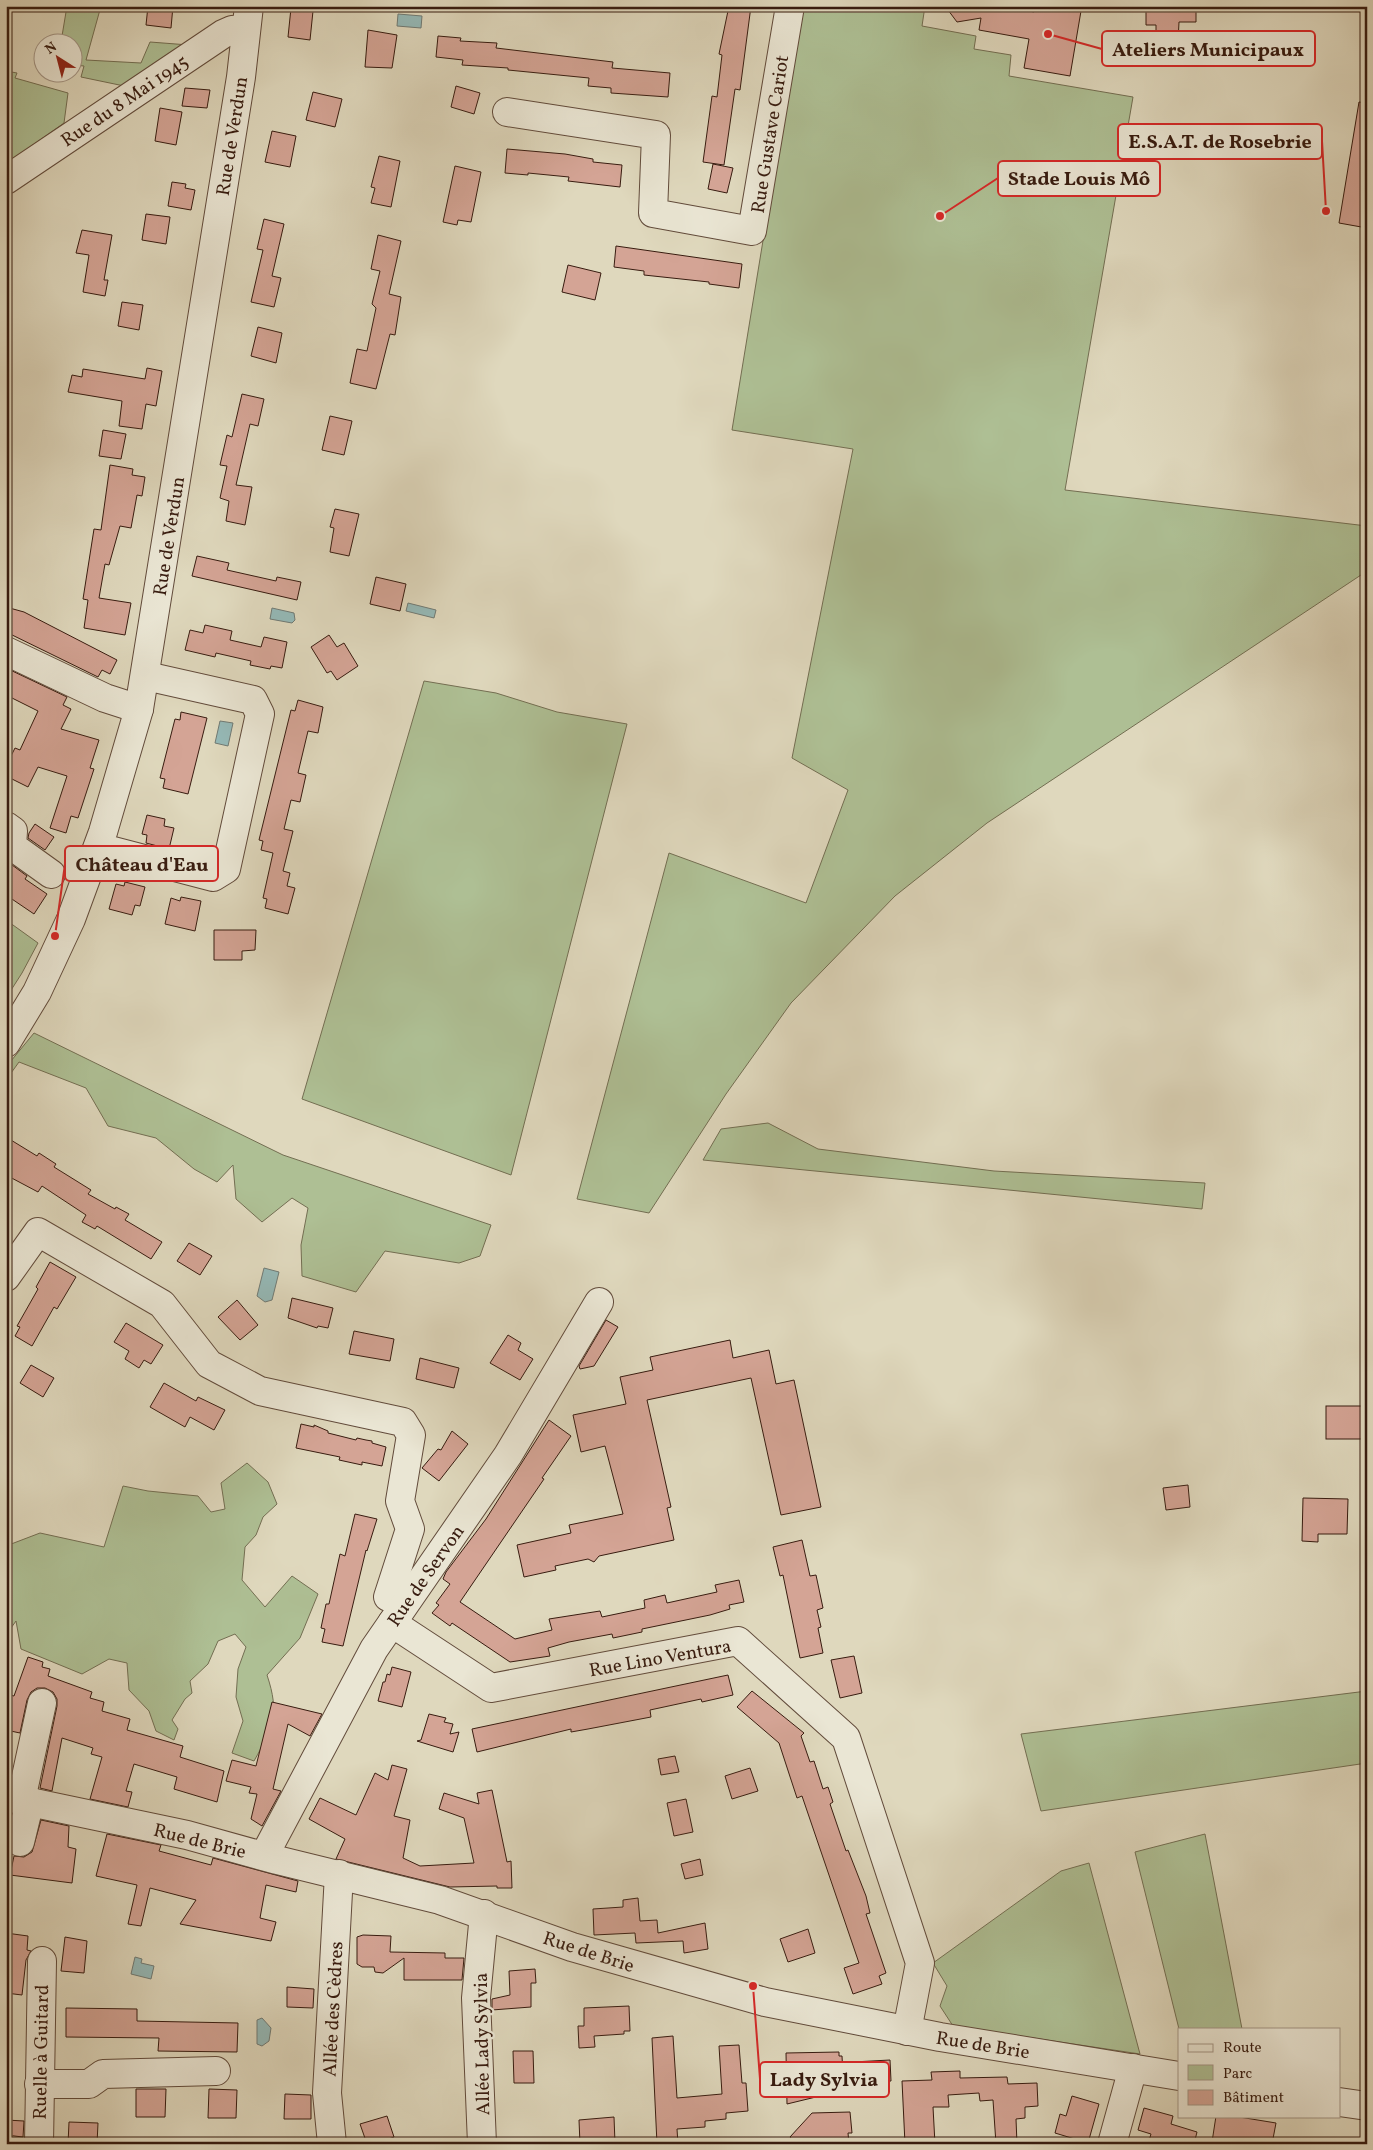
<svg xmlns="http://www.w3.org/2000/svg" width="1373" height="2150" viewBox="0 0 1373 2150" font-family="Vollkorn,serif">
  <rect width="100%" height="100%" fill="#dfd8bd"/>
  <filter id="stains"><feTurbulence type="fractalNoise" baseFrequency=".004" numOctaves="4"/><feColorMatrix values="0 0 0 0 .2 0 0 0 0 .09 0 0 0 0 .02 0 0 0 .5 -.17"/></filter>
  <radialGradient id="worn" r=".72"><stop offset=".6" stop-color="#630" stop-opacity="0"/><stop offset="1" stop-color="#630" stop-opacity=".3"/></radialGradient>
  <g fill="#aebf94" stroke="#736e52">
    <path d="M67,6H101L86,60L141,63L150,42L189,45L129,87L81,77L84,66L73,65L72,42H61Z"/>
    <path d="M799,6H925L922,26L976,36L974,49L1011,55L1009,76L1133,97L1065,490L1367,526V571L987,823L895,896L791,1003L726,1094L649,1213L577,1199L669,853L806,903L848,790L792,758L853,449L732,430L796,39Z"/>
    <path d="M6,71L17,73L15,78L68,93L64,123L6,164Z"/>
    <path d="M424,681L496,693L557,712L627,724L511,1175L302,1099Z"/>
    <path d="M6,920L38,943L22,973L6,998Z"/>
    <path d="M34,1033L283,1155L491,1225L480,1256L459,1263L385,1251L356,1292L302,1276L301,1245L308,1208L292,1198L262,1222L236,1199L233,1165L217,1182L194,1169L156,1138L108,1126L86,1088L19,1062L6,1080V1067Z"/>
    <path d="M768,1123L818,1149L994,1171L1205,1183L1202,1209L703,1160L721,1129Z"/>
    <path d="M247,1463L268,1482L277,1504L263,1517L256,1535L245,1547L242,1580L265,1607L292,1576L318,1594L300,1638L267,1675C280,1714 273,1727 254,1761L232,1753L243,1721L236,1697L238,1669L246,1647L235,1634L218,1641L208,1664L190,1681L192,1693L185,1699L172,1720L178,1729L174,1740L156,1731L149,1711L129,1690L127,1663L109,1659L82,1674L21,1649L16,1621L6,1635V1546L40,1533L104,1547L123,1486L148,1491L198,1496L211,1512L225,1509L221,1483Z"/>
    <path d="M1367,1691V1763L1041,1811L1021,1734Z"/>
    <path d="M1205,1834L1242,2029H1179L1135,1852Z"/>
    <path d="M1089,1863L1140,2054L953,2026L940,2006L947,1986L933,1963L1061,1871Z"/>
  </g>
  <g fill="#95b9b7" stroke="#707a74">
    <path d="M398,14L422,16L421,28L397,26Z"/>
    <path d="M408,603L436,610L434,618L406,611Z"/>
    <path d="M272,608L294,613L295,620L292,623L270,619Z"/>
    <path d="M220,721L233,723L228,746L215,743Z"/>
    <path d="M264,1268L279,1272L272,1300L265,1302L257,1296Z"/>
    <path d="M135,1957L142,1959L141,1963L154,1966L151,1979L131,1974Z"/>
    <path d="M262,2018L271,2028L269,2041L262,2046L257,2044V2020Z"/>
  </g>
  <g fill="#d4a495" stroke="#381c10">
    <path d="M148,6H173L171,28L146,25Z"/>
    <path d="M729,6H751L740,90L735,89L724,165L703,162L712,96L717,97L722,55L719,54Z"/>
    <path d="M945,6H1003L1034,12V6H1051L1081,11L1070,76L1024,68L1029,39L979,30L981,18L957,22Z"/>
    <path d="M1173,7H1196V22H1179L1178,43H1156V25H1146V9H1172Z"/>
    <path d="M291,8L313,11L310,40L288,37Z"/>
    <path d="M368,30L397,35L392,68L365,67Z"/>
    <path d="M438,36L461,38L460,41L497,43L496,48L613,62L612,68L670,73L668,97L611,93V88L588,86L589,78L508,70V68L462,65L463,60L436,57Z"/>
    <path d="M456,86L480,93L474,114L451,107Z"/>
    <path d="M185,88L210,90L207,108L182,106Z"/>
    <path d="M313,92L342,99L335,127L306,120Z"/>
    <path d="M1359,102L1367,103V228L1339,223Z"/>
    <path d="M160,108L182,112L176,145L155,141Z"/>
    <path d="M272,131L296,136L290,167L265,162Z"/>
    <path d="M507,149L565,154L593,159V162L622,165L620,187L568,181L569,177L528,173V175L505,173Z"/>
    <path d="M379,156L400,161L391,207L371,203L375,188L371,187Z"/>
    <path d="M713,164L733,168L727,193L708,189Z"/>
    <path d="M455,166L481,172L471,222L458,220L457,225L443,222Z"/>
    <path d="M172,182L186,184L185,188L195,190L191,210L168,206Z"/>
    <path d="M146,214L170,217L166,244L142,240Z"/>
    <path d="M264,219L284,224L272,276L281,278L274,307L251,302L263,250L257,249Z"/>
    <path d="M82,230L112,235L104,280H108L105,296L83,292L89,255L76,253Z"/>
    <path d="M378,235L401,241L389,294L401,297L395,335L390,334L376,389L350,383L357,349L367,351L376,308L372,304L380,271L371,269Z"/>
    <path d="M616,246L742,264L739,288L709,284V282L644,275V271L614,267Z"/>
    <path d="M568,265L601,273L595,300L562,292Z"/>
    <path d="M122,302L143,305L139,330L118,326Z"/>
    <path d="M258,327L282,333L276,363L251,356Z"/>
    <path d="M147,368L162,371L156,406L146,404L142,429L119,426L122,401L68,392L72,375L82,377L83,369L145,379Z"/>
    <path d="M242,394L264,399L258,426L250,424L236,485L252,487L245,525L226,521L229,501L220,498L227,466L220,465L227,435L232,437Z"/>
    <path d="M330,416L352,421L344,455L322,450Z"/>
    <path d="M103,430L126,434L121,459L99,456Z"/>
    <path d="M110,465L133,469L132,475L145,477L142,496L137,495L131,528L120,526L109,565L105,564L99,598L131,603L125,635L84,628L88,600L83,599L94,529L101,530Z"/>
    <path d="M335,509L359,514L349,556L330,552L334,528L330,527Z"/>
    <path d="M197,556L229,563L227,570L276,581L277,577L301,582L297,600L192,576Z"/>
    <path d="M376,577L406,584L400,611L370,604Z"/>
    <path d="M6,607L24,612L117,660L110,674L102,670L98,677L6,632Z"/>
    <path d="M205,625L232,631L230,640L261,647L264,637L287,642L282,668L271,666L270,669L250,665L251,661L216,653L215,657L185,650L190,630L203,633Z"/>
    <path d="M329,635L337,647L344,643L358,666L337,680L331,671L327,673L311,647Z"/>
    <path d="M6,668L67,697L63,705L71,709L61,729L99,740L90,768L94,769L78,818L71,816L66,833L50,828L67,776L38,767L28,787L6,776V766L15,748L20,750L38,711L6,695Z"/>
    <path d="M298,700L323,707L318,733L308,731L298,773L306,775L300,802L291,800L284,829L293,831L283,871L290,873L287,886L295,888L288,914L265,908L267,899L263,898L273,853L261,850L263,841L259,840L291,710L295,711Z"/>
    <path d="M181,712L207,718L188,794L163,788L165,779L160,778L175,719L180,720Z"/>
    <path d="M147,815L165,819L164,826L174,828L169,849L146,843L147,835L142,834Z"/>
    <path d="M35,824L54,837L45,850L28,838L29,833Z"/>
    <path d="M8,862L27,876L25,879L47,894L34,914L6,895Z"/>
    <path d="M125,882L145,887L140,906L135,905L132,915L109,909L116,884L124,886Z"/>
    <path d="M181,897L201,901L195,931L165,924L171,898L180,901Z"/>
    <path d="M214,930H256L255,950L242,951V960H214Z"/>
    <path d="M6,1137L37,1156L39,1153L56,1164L54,1167L91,1190L88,1194L115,1209L116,1207L129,1214L125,1220L162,1242L151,1259L97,1226L95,1229L82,1222L86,1215L42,1186L38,1192L6,1175Z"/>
    <path d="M189,1243L212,1256L200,1275L177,1261Z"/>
    <path d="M50,1262L76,1277L57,1309L54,1307L32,1346L15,1336L20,1327L17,1326L38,1289L36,1287Z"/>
    <path d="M292,1298L333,1308L328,1328L318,1326L317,1328L288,1318Z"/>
    <path d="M237,1300L258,1325L240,1340L218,1317Z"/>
    <path d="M606,1320L618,1327L594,1366L580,1369L579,1366Z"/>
    <path d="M126,1323L163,1345L151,1364L144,1360L139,1368L125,1359L129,1351L114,1342Z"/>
    <path d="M354,1331L394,1339L390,1361L349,1354Z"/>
    <path d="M508,1335L521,1343L518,1350L533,1359L520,1380L490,1363Z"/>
    <path d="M730,1340L733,1358L769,1350L776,1384L794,1380L821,1507L781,1515L751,1378L647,1400L671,1507L667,1508L674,1540L599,1556L594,1562L588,1559L555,1566L556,1570L524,1577L517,1545L571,1533L569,1525L623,1514L605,1446L581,1452L573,1415L626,1404L620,1377L653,1370L650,1357Z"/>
    <path d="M420,1358L459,1368L454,1388L416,1379Z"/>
    <path d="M31,1365L54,1378L43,1397L20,1383Z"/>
    <path d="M164,1383L196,1401L198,1397L225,1410L214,1430L190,1417L185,1427L150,1407Z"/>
    <rect x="1326" y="1406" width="41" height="33"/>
    <path d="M549,1420L571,1436L542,1478L544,1479L460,1602L515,1639L552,1630L549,1619L600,1611L602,1617L645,1608L644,1600L665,1595L667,1603L717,1592L715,1585L739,1580L744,1602L729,1605L730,1609L710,1615L642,1629V1632L613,1638L612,1634L569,1642L548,1648L550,1656L510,1662L452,1623L450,1626L432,1613L439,1605L436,1603L450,1584L443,1579L446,1572L486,1519Z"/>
    <path d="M301,1424L314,1427V1425L328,1431V1433L356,1440L357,1438L366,1440L372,1441V1443L386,1447L382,1466L362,1462V1465L339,1460L340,1457L296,1448Z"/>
    <path d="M452,1431L468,1444L439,1481L422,1468L438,1449L441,1450Z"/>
    <path d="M1188,1485L1190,1507L1166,1510L1163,1488Z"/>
    <path d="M1303,1498L1348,1499L1347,1534H1318V1542L1302,1541Z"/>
    <path d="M355,1514L377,1519L367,1551L366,1550L343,1646L322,1642L325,1629L321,1628L326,1604H329L340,1554L345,1556Z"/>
    <path d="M802,1540L810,1576L816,1575L823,1608L817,1610L821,1627L818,1628L823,1653L800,1658L783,1575L780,1576L773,1547Z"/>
    <path d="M854,1656L862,1693L840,1698L831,1660Z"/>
    <path d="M28,1657L43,1662L42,1667L50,1669L48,1676L92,1692L90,1698L104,1702L102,1711L130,1719L127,1730L183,1746L180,1757L224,1771L217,1802L174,1789L177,1777L134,1764L126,1791L132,1792L128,1807L90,1799L102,1757L91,1754L93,1748L62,1738L52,1791L40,1788L57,1706V1699L53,1692L45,1688H37L31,1692L27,1700L20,1733L6,1730V1694L14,1696Z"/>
    <path d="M392,1667L411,1672L402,1707L378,1701L383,1682H385L387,1674L390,1675Z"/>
    <path d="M728,1675L733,1695L702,1702L701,1699L650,1710L651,1717L588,1729L571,1732V1729L477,1752L472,1729Z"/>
    <path d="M752,1691L804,1733L801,1736L810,1762L814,1761L823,1789L828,1787L833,1802L830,1804L846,1851L848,1850L866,1896L870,1913L866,1914L886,1973L879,1976L882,1984L853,1994L844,1968L859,1963L802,1796L797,1798L779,1743L737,1707Z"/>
    <path d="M272,1702L322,1714L310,1736L288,1724L273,1789L281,1791L262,1826L251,1819L257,1794L249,1793L251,1787L226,1781L232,1760L256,1766Z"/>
    <path d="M429,1714L446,1718L444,1722L453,1724L450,1734L459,1732L453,1752L417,1741L421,1740Z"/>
    <path d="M675,1756L679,1772L661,1775L658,1759Z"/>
    <path d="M392,1765L407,1769L394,1816L410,1820L403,1858L420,1866L474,1863L464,1818L439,1809L444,1793L479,1804L477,1793L492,1790L507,1862L511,1861L512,1888H497V1886L450,1887L336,1859L345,1839L309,1819L320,1798L356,1815L375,1773L388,1780Z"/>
    <path d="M750,1768L758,1791L732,1799L725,1776Z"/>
    <path d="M686,1799L693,1832L674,1836L667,1803Z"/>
    <path d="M41,1820L69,1826L68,1847L76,1849L72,1883L10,1875L14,1856L24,1857L32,1852Z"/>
    <path d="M107,1834L161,1845L159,1851L211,1865L213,1858L298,1881L296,1892L266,1885L260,1918L276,1922L271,1941L180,1924L196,1900L150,1888L141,1926L128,1924L137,1885L96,1876Z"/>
    <path d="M700,1859L703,1875L685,1879L681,1864Z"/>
    <path d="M638,1898L640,1921L657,1920L658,1933L705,1923L708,1949L684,1953L683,1941L636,1943L635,1933L594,1935L593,1909L623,1907V1900Z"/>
    <path d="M808,1929L815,1953L788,1962L780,1939Z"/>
    <path d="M6,1933L28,1936L27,1950L31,1951L26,1960L22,1995L6,1993Z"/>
    <path d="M363,1935L391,1936L390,1952L445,1953V1958H464L462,1980H404V1958L383,1973L375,1972L374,1967H362L357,1964V1937Z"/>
    <path d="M65,1937L87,1941L84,1973L61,1971Z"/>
    <path d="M535,1969L536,1983H531V2007L492,2010V1999L510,1995L509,1971Z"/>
    <path d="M287,1987L314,1989L313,2008L287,2007Z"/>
    <path d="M629,2006L630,2031H624V2034L594,2036L595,2047L579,2048L578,2026H584V2008Z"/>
    <path d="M66,2008L137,2009V2021L238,2023L237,2052L158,2051L159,2038L66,2037Z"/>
    <path d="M673,2036L677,2098L722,2094L719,2046L739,2045L742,2083H746L748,2111L726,2113V2119L705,2121V2127L677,2129L678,2144H657L652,2038Z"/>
    <path d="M513,2051H533L534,2083H514Z"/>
    <path d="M839,2052V2056H842L843,2075L820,2076V2096L787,2104L786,2053Z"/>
    <path d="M890,2060L891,2081L854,2083L853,2062Z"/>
    <path d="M960,2071V2078L1007,2077L1008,2084L1037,2083L1038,2106L1025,2107V2118L1016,2119L1017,2144H996L993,2100L980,2101L979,2093L948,2095L949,2107H933L935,2144H905L902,2081L932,2080L931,2072Z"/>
    <path d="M136,2089H166L165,2117H136Z"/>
    <path d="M209,2089L237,2090L236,2118H208Z"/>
    <path d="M285,2094L311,2095V2119H284Z"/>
    <path d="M1072,2096L1099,2104L1088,2143L1055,2133L1060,2114L1066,2116Z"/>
    <path d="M1144,2108L1173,2116L1171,2124L1197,2132L1194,2144H1148L1151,2134L1138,2130Z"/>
    <path d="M850,2112L852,2133H848L849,2144H796L790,2137L812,2113Z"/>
    <path d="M387,2116L394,2137L376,2144H367L360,2124Z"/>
    <path d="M1216,2116H1233L1276,2123L1272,2144L1212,2142Z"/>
    <path d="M614,2117L615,2143L580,2144L579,2120Z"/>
    <path d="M6,2120L24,2121L23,2137L6,2135Z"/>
    <path d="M69,2122L98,2123L97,2144H68Z"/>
  </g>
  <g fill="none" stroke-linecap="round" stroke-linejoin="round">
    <g stroke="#624b3b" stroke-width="30">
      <g id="minor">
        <path d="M507,112L656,135L653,213L752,231L790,6"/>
        <path d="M6,180L223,34L232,30L246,29"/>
        <path d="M6,651L105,698L139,709"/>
        <path d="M6,826L13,831L12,846L51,874"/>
        <path d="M98,847L213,877L226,869L260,714L253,700L146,676"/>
        <path d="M6,1043L37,992L71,919L103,832L139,709L241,77L249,6"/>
        <path d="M6,1277L38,1232L162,1304L209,1364L260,1391L403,1422L411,1435L400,1501L410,1529L388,1597"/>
        <path d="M392,1623L491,1688L738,1641L846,1738L920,1963L907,2031"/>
        <path d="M6,1797L187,1835L277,1860L440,1900L572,1947L765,2002L940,2037L1179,2076"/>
        <path d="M21,1800L42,1703"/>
        <path d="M20,1842L30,1801"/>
        <path d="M264,1856L374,1649L508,1455L599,1302"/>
        <path d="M39,2084H89L103,2074L216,2071"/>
        <path d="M1339,2102L1367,2106"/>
        <path d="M39,2144L42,1961"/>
        <path d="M332,2144L327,2093L339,1874"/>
        <path d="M482,2144L476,1998L484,1914"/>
        <path d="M1112,2144L1133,2068"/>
      </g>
    </g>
    <use href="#minor" stroke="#eae6d4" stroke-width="28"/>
  </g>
  <g text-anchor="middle" stroke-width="4.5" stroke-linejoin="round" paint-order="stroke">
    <g font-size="19" fill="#381c10" stroke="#eae6d4">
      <text transform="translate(124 100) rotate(-34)" y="7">Rue du 8 Mai 1945</text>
      <text transform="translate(769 134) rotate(-81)" y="7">Rue Gustave Cariot</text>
      <text transform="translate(231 136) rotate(-81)" y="7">Rue de Verdun</text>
      <text transform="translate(168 536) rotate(-81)" y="7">Rue de Verdun</text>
      <text transform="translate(425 1575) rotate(-55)" y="7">Rue de Servon</text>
      <text transform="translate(660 1657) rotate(-10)" y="7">Rue Lino Ventura</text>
      <text transform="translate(200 1840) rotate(14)" y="7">Rue de Brie</text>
      <text transform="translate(589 1951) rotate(18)" y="7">Rue de Brie</text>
      <text transform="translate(332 2009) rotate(-87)" y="7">Allée des Cèdres</text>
      <text transform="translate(481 2044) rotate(-91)" y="7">Allée Lady Sylvia</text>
      <text transform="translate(983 2044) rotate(9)" y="7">Rue de Brie</text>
      <text transform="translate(40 2052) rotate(-89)" y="7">Ruelle à Guitard</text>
    </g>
  </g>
  <path fill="none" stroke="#d62828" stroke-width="2" d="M1048 34L1102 49M1326 211L1322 141M940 216L998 178M55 936L65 864M753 1986L760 2079"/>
  <g fill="#d62828" stroke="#eae6d4" stroke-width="2">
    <circle cx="1048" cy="34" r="5"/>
    <circle cx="1326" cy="211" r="5"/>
    <circle cx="940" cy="216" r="5"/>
    <circle cx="55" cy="936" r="5"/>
    <circle cx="753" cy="1986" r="5"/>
  </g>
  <g fill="#eae6d4" stroke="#d62828" stroke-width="2">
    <rect x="1102" y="31" width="213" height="35" rx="5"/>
    <rect x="1118" y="124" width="204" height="35" rx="5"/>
    <rect x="998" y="161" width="162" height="35" rx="5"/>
    <rect x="65" y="846" width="153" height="35" rx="5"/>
    <rect x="760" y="2062" width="129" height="35" rx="5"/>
  </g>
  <g font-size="20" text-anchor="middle" font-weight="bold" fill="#381c10">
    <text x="1208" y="56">Ateliers Municipaux</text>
    <text x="1220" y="148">E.S.A.T. de Rosebrie</text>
    <text x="1079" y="185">Stade Louis Mô</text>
    <text x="142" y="871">Château d'Eau</text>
    <text x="824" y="2086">Lady Sylvia</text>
  </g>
  <rect width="1373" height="2150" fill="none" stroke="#dfd8bd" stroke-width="25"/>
  <rect x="8" y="8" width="1358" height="2135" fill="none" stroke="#381c10" stroke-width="2.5"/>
  <rect x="12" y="12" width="1348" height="2125" fill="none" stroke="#381c10"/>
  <rect x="1178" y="2028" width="162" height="90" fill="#eae6d4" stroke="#a39586"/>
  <rect x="1188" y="2044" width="25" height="8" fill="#eae6d4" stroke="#a39586"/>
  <text x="1223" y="2052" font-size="15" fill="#381c10">Route</text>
  <rect x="1188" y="2065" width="25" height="15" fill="#aebf94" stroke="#a39586"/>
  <text x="1223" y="2078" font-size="15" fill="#381c10">Parc</text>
  <rect x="1188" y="2090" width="25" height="15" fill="#d4a495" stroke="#a39586"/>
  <text x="1223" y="2102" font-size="15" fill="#381c10">Bâtiment</text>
  <g transform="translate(58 58) rotate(324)"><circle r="24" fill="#eae6d4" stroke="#a39586"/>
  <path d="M0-4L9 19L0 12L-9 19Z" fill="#8f2418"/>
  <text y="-8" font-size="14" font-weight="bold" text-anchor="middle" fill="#381c10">N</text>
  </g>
  <rect width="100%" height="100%" filter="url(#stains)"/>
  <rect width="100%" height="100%" fill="url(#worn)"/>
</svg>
